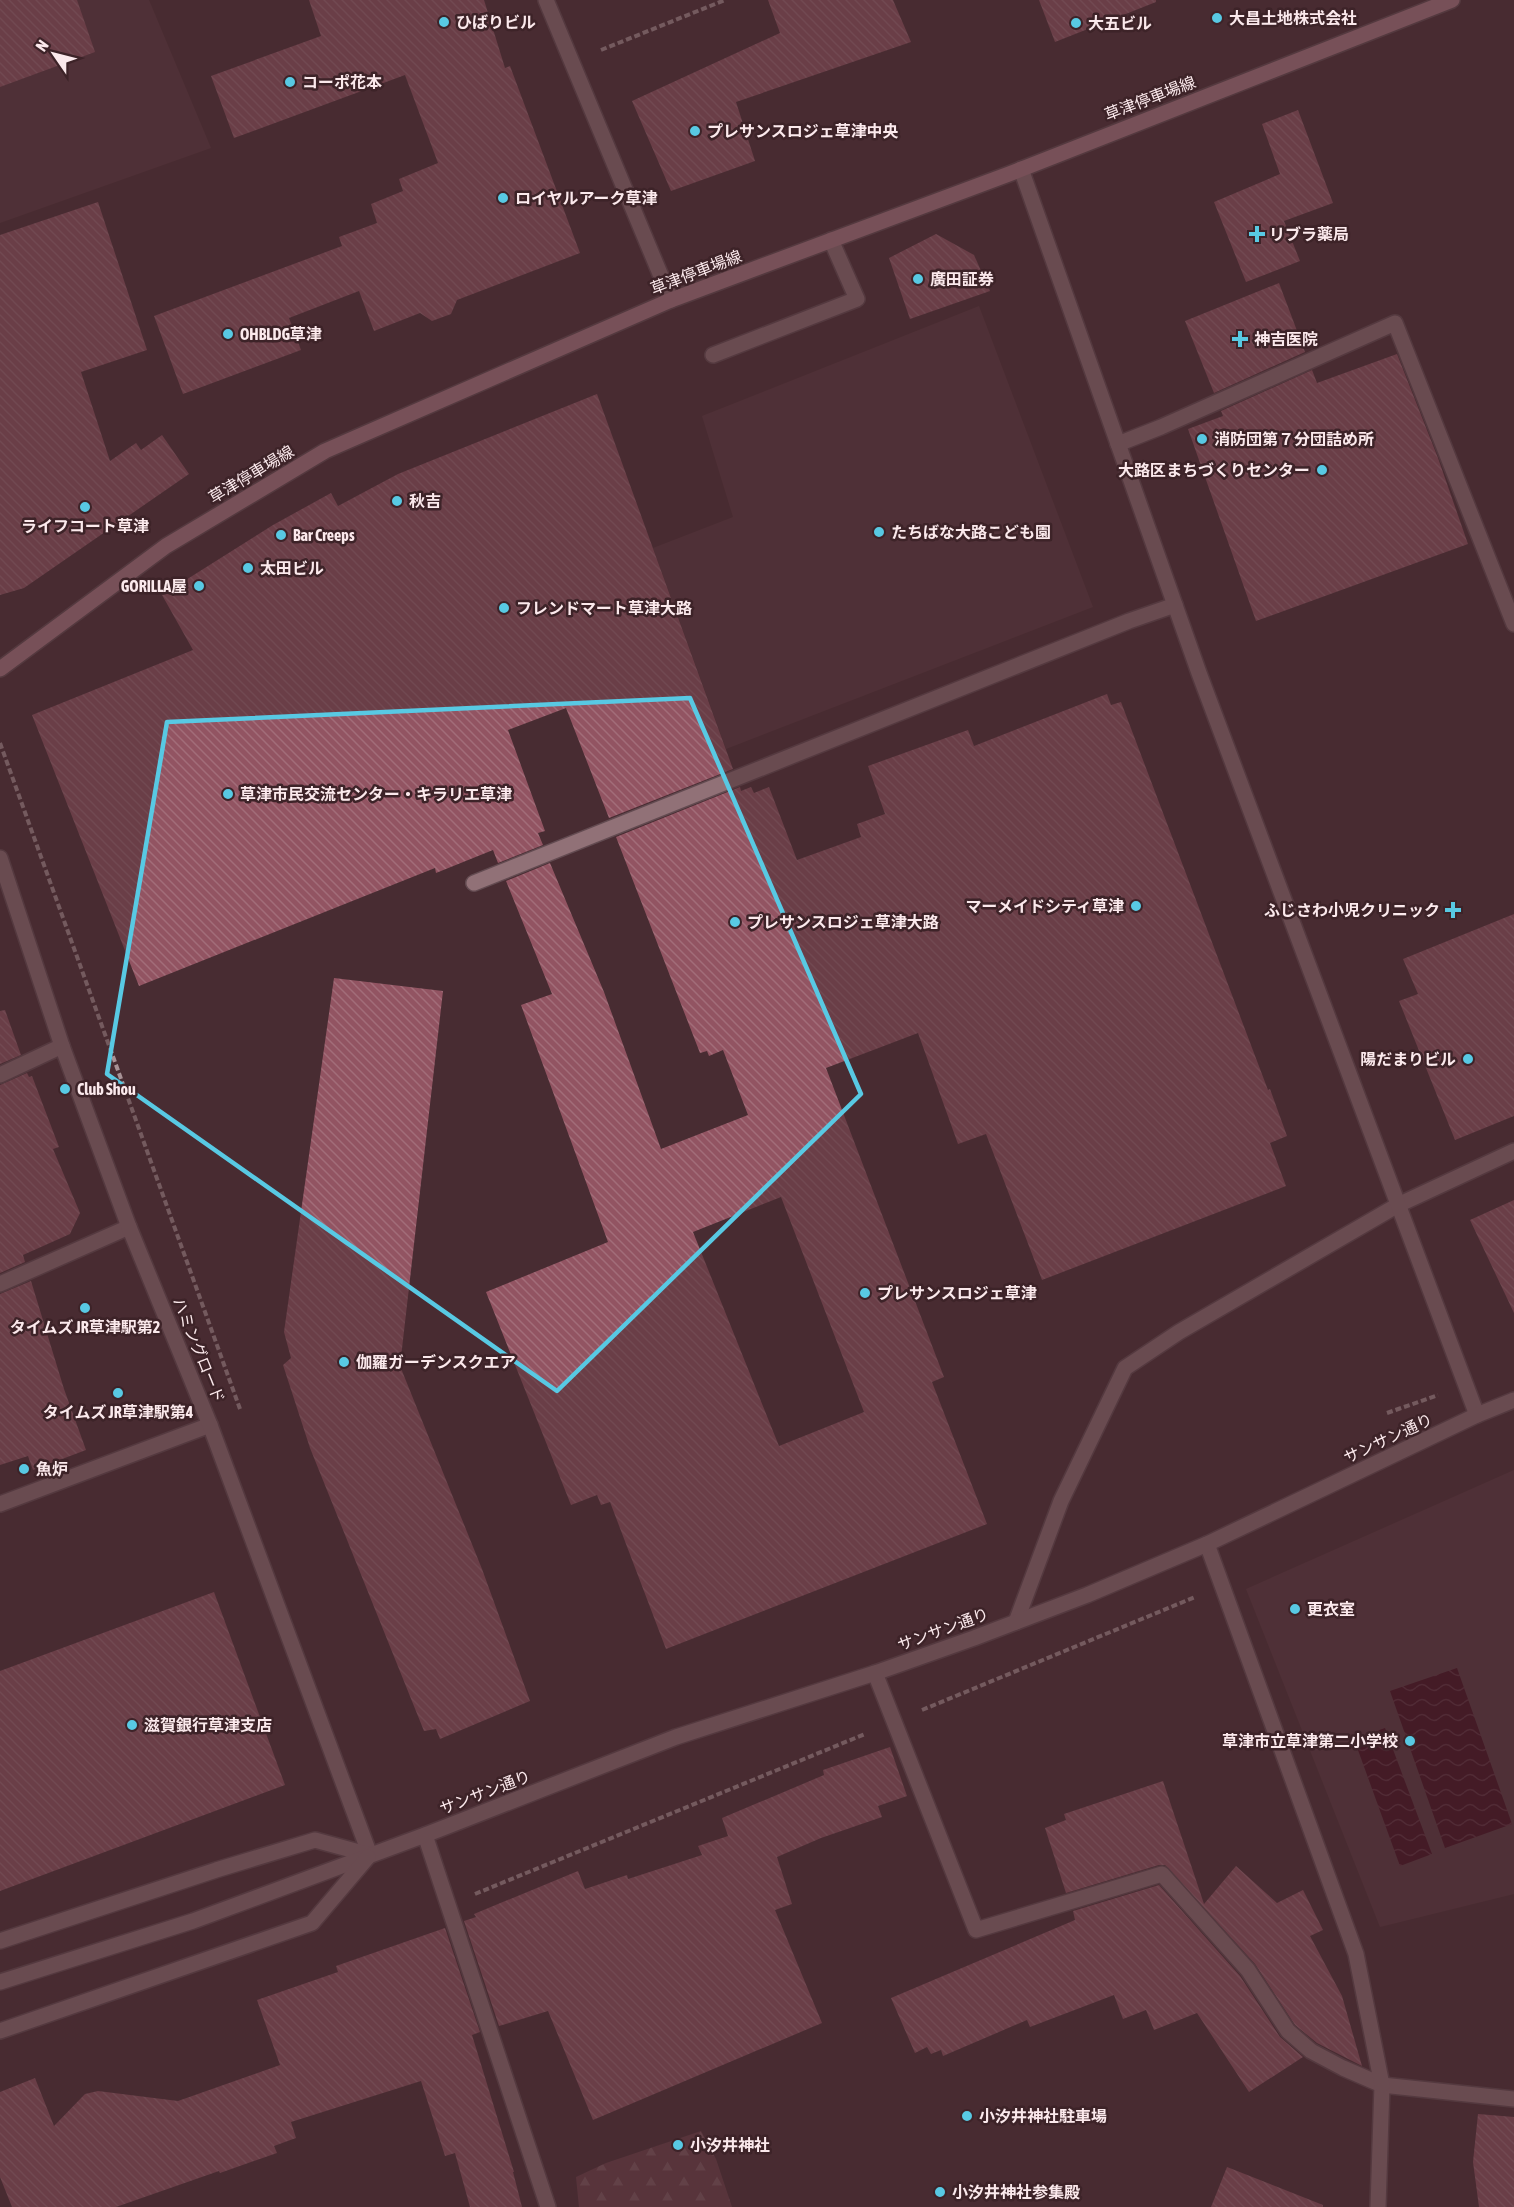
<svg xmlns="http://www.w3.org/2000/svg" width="1514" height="2207" viewBox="0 0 1514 2207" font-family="'Asap Condensed','Noto Sans JP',sans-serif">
  <defs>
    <pattern id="forest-firs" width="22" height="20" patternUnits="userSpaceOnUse" patternTransform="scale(1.5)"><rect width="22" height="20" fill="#6b3f48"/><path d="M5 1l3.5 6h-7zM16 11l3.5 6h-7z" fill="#815b63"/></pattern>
    <pattern id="water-waves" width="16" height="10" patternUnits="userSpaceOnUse" patternTransform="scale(1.5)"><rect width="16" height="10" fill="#3e071a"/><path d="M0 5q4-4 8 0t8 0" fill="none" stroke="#5b2b3b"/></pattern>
    <pattern id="building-back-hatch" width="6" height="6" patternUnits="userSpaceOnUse" patternTransform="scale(1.5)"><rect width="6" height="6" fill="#925462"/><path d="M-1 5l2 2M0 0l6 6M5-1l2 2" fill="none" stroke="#a26d79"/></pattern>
  </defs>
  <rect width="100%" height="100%" fill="#482c32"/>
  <g fill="#58363e">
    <path d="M0,0H149L211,148L0,223Z"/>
    <path d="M979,306L1093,607L726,749L653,548L733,517L702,416Z"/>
    <path d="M1514,1470V1894L1380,1927L1246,1589Z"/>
  </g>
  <path fill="url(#forest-firs)" d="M701,2131L716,2159L732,2207H579L576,2177L606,2163Z"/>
  <g fill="url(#water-waves)">
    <path d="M1457,1668L1512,1824L1445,1848L1390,1691Z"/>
    <path d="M1385,1728L1432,1854L1400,1866L1354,1739Z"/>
  </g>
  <g fill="url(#building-back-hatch)" fill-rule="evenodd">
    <path d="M0,0H77L95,52L0,87Z"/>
    <path d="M309,0H484L505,68L510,66L580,253L457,300L451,314L432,321L420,313L374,331L359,291L289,318L301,350L183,394L154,316L342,246L339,237L377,223L371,204L403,191L399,179L438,163L405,75L234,138L211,76L321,36Z"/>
    <path d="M768,0H893L911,42L736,102L755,161L671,191L632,101L780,33Z"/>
    <path d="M1039,0H1156V2L1055,42Z"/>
    <path d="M1298,110L1333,203L1284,221L1300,261L1246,282L1214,202L1280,174L1262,124Z"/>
    <path d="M98,202L147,350L81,372L110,461L136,443L141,450L162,435L189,474L24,588L0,595V235Z"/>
    <path d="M936,234L974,255L990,291L910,319L889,258Z"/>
    <path d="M1279,283L1305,352L1214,393L1185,321Z"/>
    <path d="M1397,354L1438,458L1468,544L1256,621L1188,429L1223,416L1221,411L1312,370L1317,383Z"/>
    <path d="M597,394L733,769L609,818L566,708L508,730L545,831L538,833L543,845L498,863L493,850L436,873L435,868L139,986L32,715L193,650L162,595L273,525L331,493L338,506L398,474Z"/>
    <path d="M1107,694L1111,705L1121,702L1268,1090L1270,1089L1287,1136L1270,1143L1286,1186L1042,1280L986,1134L958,1144L918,1033L826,1068L944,1377L932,1382L987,1524L666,1649L610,1502L601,1505L597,1495L571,1505L486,1292L608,1242L521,1005L552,994L506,881L550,863L604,992L661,1149L748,1115L723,1050L709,1056L707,1051L700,1053L616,837L740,787L741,791L751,787L754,793L769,787L797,860L861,837L857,824L885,814L868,766L968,730L974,746ZM781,1197L864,1412L779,1446L693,1232Z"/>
    <path d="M1514,914V1116L1455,1140L1399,1001L1418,994L1403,959Z"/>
    <path d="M334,978L443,991L400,1366L482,1569L530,1701L440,1739L436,1729L424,1731L310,1448L283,1365L291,1358L284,1332Z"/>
    <path d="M5,1010L21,1055L0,1064V1011Z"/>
    <path d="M27,1073L29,1077L32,1076L59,1147L53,1149L80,1213L70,1234L23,1255L25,1262L0,1273V1085Z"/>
    <path d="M1514,1200V1313L1470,1220Z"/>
    <path d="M31,1281L64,1389L86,1450L33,1470L28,1456L0,1465V1294Z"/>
    <path d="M214,1592L285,1785L0,1891V1671Z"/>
    <path d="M890,1747L907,1796L878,1806L882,1817L821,1838L777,1857L792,1904L775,1910L822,2023L593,2120L548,2011L499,2026L464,1921L476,1917L474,1914L578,1871L585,1889L627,1875L628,1879L702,1855L698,1846L728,1836L722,1818L824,1775L823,1770Z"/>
    <path d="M1163,1781L1204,1904L1236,1866L1277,1903L1303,1890L1323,1930L1310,1936L1342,1996L1362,2066L1317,2043L1295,2025L1255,1964L1165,1865H1159L1066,1893L1045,1828L1066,1820L1064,1814Z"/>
    <path d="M1159,1885L1240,1976L1280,2037L1303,2057L1249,2092L1197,2013L1154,2030L1146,2010L1123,2019L1114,1995L1030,2027L1027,2020L943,2056L941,2050L931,2054L927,2047L915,2053L891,1998L1075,1920L1073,1911Z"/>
    <path d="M445,1928L480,2032L472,2035L514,2172H513L522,2207H470L455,2153L445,2156L421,2081L291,2122L296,2138L274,2146L277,2153L220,2173L219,2171L116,2207H12L0,2177V2092L35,2078L54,2126L85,2094L98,2091L178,2101L280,2065L257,2000L338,1972L336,1966Z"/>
    <path d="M1478,2114L1514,2117V2207H1479L1473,2162Z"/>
    <path d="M1227,2167L1323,2205V2207H1211Z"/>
  </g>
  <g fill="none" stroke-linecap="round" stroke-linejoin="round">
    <g stroke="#634b51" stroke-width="18">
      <g id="service">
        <path d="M713,355L857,299L831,240"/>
        <path d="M1118,444L1161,427L1395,323L1514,624"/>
        <path d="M474,883L1129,621L1175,605"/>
        <path d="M0,1284L129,1227"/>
        <path d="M1016,1622L1061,1501L1125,1368L1179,1332L1398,1205"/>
        <path d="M875,1673L976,1930L1162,1874L1248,1970L1288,2031L1311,2051L1343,2068L1382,2085L1514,2099"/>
        <path d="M1378,2207L1382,2085"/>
      </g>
    </g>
    <g stroke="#634b51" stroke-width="18">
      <g id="minor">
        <path d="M546,0L671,300"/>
        <path d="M0,1075L62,1046"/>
        <path d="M1398,1205L1514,1151"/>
        <path d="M0,1504L210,1425"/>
        <path d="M1207,1544L1356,1954L1382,2085"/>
        <path d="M425,1835L548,2207"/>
      </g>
    </g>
    <g stroke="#634b51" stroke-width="18">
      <g id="tertiary">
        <path d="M1021,169L1199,673L1477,1415"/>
        <path d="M0,858L62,1046L129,1227L210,1425L370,1855"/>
        <path d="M0,1941L216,1870L315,1840L370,1855"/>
        <path d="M0,1982L193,1921L425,1835L676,1737L875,1673L974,1638L1087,1595L1207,1544L1477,1415L1514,1400"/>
        <path d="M0,2031L312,1923L368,1857"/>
      </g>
    </g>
    <g stroke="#634b51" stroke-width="18">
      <path id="secondary" d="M0,669L166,546L325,451L671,300L1009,174L1452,0"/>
    </g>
    <g stroke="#a89296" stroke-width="4" stroke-dasharray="6 3" stroke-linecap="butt">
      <path d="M601,50L725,0"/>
      <path d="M0,743L240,1409"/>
      <path d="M1387,1413L1438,1395"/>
      <path d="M922,1710L1195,1597"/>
      <path d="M475,1894L865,1734"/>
    </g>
    <use href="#service" stroke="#917177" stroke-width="15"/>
    <use href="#minor" stroke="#917177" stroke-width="15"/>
    <use href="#tertiary" stroke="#917177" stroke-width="15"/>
    <use href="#secondary" stroke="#b07c87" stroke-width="15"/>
  </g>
  <path d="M0 0H1514V2207H0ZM690,698L861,1094L557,1391L107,1074L167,722Z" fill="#482c32" fill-opacity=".55" fill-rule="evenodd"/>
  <path fill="none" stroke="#58c9e3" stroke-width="4.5" stroke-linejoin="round" d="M690,698L861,1094L557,1391L107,1074L167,722Z"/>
  <g fill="#58c9e3" stroke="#3d2328" stroke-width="2">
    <circle cx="1217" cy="18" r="6"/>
    <circle cx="444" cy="22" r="6"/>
    <circle cx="1076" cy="23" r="6"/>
    <circle cx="290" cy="82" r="6"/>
    <circle cx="695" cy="131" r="6"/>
    <circle cx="503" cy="198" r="6"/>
    <path d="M1254 225h6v6h6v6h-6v6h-6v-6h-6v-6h6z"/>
    <circle cx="918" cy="279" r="6"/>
    <circle cx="228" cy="334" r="6"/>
    <path d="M1237 330h6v6h6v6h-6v6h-6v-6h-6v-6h6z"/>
    <circle cx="1202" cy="439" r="6"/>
    <circle cx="1322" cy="470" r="6"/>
    <circle cx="397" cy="501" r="6"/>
    <circle cx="85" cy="507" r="6"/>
    <circle cx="879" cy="532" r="6"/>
    <circle cx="281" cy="535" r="6"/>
    <circle cx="248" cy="568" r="6"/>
    <circle cx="199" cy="586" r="6"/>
    <circle cx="504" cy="608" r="6"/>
    <circle cx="228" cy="794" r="6"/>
    <circle cx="1136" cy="906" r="6"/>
    <path d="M1450 901h6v6h6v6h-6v6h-6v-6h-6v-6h6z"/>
    <circle cx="735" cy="922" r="6"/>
    <circle cx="1468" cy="1059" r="6"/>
    <circle cx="65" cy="1089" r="6"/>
    <circle cx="865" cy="1293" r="6"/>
    <circle cx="85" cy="1308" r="6"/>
    <circle cx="344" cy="1362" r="6"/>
    <circle cx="118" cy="1393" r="6"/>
    <circle cx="24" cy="1469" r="6"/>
    <circle cx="1295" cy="1609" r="6"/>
    <circle cx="132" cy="1725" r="6"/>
    <circle cx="1410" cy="1741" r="6"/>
    <circle cx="967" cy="2116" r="6"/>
    <circle cx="678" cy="2145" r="6"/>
    <circle cx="940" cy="2192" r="6"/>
  </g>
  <g text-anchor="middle" stroke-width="5" stroke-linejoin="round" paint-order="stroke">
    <g font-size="16" font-weight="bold" fill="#fbe9ec" stroke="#3d2328" text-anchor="start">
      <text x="1229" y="24">大昌土地株式会社</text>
      <text x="456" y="28">ひばりビル</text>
      <text x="1088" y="29">大五ビル</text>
      <text x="302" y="88">コーポ花本</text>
      <text x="707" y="137">プレサンスロジェ草津中央</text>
      <text x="515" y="204">ロイヤルアーク草津</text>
      <text x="1269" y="240">リブラ薬局</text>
      <text x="930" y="285">廣田証券</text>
      <text x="240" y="340">OHBLDG草津</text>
      <text x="1254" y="345">神吉医院</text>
      <text x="1214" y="445">消防団第７分団詰め所</text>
      <text x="1310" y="476" text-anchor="end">大路区まちづくりセンター</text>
      <text x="409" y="507">秋吉</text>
      <text x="85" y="532" text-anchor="middle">ライフコート草津</text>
      <text x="891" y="538">たちばな大路こども園</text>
      <text x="293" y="541">Bar Creeps</text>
      <text x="260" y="574">太田ビル</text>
      <text x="187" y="592" text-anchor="end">GORILLA屋</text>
      <text x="516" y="614">フレンドマート草津大路</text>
      <text x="240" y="800">草津市民交流センター・キラリエ草津</text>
      <text x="1124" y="912" text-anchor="end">マーメイドシティ草津</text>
      <text x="1440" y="916" text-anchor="end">ふじさわ小児クリニック</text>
      <text x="747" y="928">プレサンスロジェ草津大路</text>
      <text x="1456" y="1065" text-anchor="end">陽だまりビル</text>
      <text x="77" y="1095">Club Shou</text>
      <text x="877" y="1299">プレサンスロジェ草津</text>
      <text x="85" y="1333" text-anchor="middle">タイムズ JR草津駅第2</text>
      <text x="356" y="1368">伽羅ガーデンスクエア</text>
      <text x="118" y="1418" text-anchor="middle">タイムズ JR草津駅第4</text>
      <text x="36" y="1475">魚炉</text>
      <text x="1307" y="1615">更衣室</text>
      <text x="144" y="1731">滋賀銀行草津支店</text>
      <text x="1398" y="1747" text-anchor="end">草津市立草津第二小学校</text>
      <text x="979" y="2122">小汐井神社駐車場</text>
      <text x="690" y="2151">小汐井神社</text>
      <text x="952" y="2198">小汐井神社参集殿</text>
    </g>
    <g font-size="16" fill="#fbe9ec" stroke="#3d2328">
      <text transform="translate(1150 98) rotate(-21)" y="6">草津停車場線</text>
      <text transform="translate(696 272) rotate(-21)" y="6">草津停車場線</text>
      <text transform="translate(251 474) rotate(-31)" y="6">草津停車場線</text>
      <text transform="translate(199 1350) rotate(68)" y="6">ハミングロード</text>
      <text transform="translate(1388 1438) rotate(-25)" y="6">サンサン通り</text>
      <text transform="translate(943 1629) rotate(-20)" y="6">サンサン通り</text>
      <text transform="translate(485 1792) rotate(-21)" y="6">サンサン通り</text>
    </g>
  </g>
  <g transform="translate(54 54) rotate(305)" stroke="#3d2328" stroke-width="4.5" paint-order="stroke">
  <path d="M0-4.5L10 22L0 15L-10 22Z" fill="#fbe9ec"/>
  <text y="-9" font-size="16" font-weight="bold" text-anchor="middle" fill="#fbe9ec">N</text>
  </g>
</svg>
